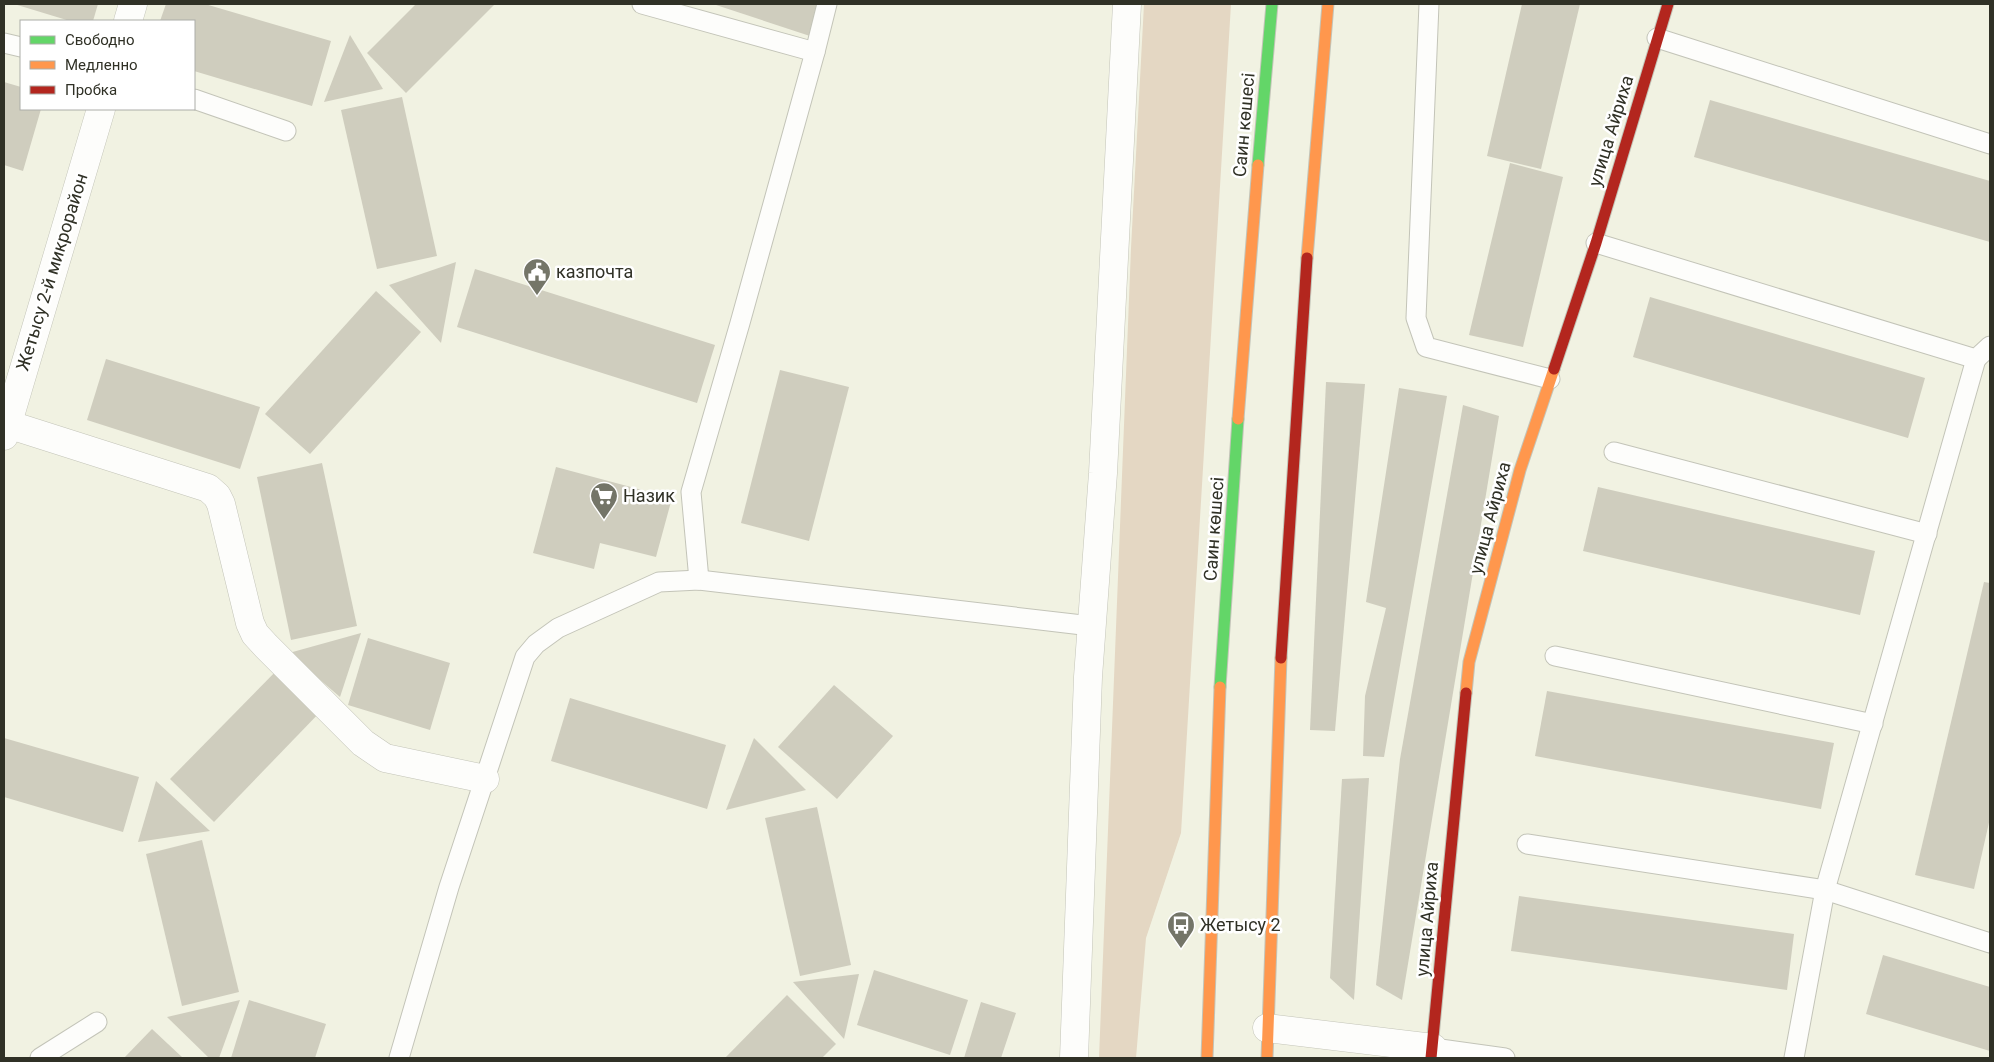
<svg xmlns="http://www.w3.org/2000/svg" width="1994" height="1062" viewBox="0 0 1994 1062" font-family="Roboto,sans-serif">
  <rect width="100%" height="100%" fill="#f1f2e2"/>
  <path fill="#e4d7c3" d="M1144,4H1231L1181,833L1146,938L1136,1058H1099L1131,248Z"/>
  <g fill="#cfcdbe">
    <path d="M14,4H98L93,21H70Z"/>
    <path d="M166,4H205L331,41L312,106L194,71V21H160Z"/>
    <path d="M416,4H495L406,93L367,53Z"/>
    <path d="M713,4H823L813,37Z"/>
    <path d="M1522,4H1580L1541,169L1487,156Z"/>
    <path d="M350,35L383,89L324,102Z"/>
    <path d="M4,82L21,87V109H41L23,171L4,165Z"/>
    <path d="M402,97L437,256L377,269L341,110Z"/>
    <path d="M1710,100L1990,181V242L1694,157Z"/>
    <path d="M1510,163L1563,177L1523,347L1469,335Z"/>
    <path d="M456,262L441,343L389,285Z"/>
    <path d="M475,269L715,345L697,403L457,327Z"/>
    <path d="M376,291L421,332L310,454L265,414Z"/>
    <path d="M1650,297L1925,378L1908,438L1633,357Z"/>
    <path d="M106,359L260,407L240,469L87,420Z"/>
    <path d="M780,370L849,387L809,541L741,523Z"/>
    <path d="M1326,382L1365,384L1335,731L1310,730Z"/>
    <path d="M1399,388L1447,396L1384,757L1363,756L1365,696L1386,608L1366,602Z"/>
    <path d="M1463,405L1499,416L1402,1000L1376,985L1400,759Z"/>
    <path d="M322,463L357,626L291,640L257,477Z"/>
    <path d="M556,467L672,498L656,557L600,543L594,569L533,553Z"/>
    <path d="M1598,487L1875,551L1860,615L1583,551Z"/>
    <path d="M1984,582L1990,583V818L1974,889L1915,875Z"/>
    <path d="M361,633L340,697L289,653Z"/>
    <path d="M368,638L450,663L430,730L348,705Z"/>
    <path d="M281,666L324,708L214,822L170,779Z"/>
    <path d="M834,685L893,736L837,799L778,747Z"/>
    <path d="M1547,691L1834,743L1821,809L1535,756Z"/>
    <path d="M570,698L726,745L707,809L551,761Z"/>
    <path d="M4,738L139,777L123,832L4,797Z"/>
    <path d="M754,738L806,790L726,810Z"/>
    <path d="M1369,778L1354,1000L1330,978L1342,779Z"/>
    <path d="M156,781L210,831L138,842Z"/>
    <path d="M817,807L851,965L800,976L765,818Z"/>
    <path d="M202,840L239,992L182,1006L146,854Z"/>
    <path d="M1519,896L1794,934L1787,990L1511,951Z"/>
    <path d="M1883,955L1990,987V1051L1866,1014Z"/>
    <path d="M874,970L968,1000L950,1055L857,1025Z"/>
    <path d="M859,974L844,1039L793,982Z"/>
    <path d="M787,995L836,1044L822,1058H725Z"/>
    <path d="M240,1000L219,1058H209L167,1017Z"/>
    <path d="M249,1000L326,1024L315,1058H231Z"/>
    <path d="M981,1002L1016,1013L1001,1058H964Z"/>
    <path d="M152,1029L183,1058H124Z"/>
  </g>
  <g fill="none" stroke-linecap="round" stroke-linejoin="round">
    <g stroke="#c3c4b8" stroke-width="21">
      <g id="lane">
        <path d="M642,4L815,52L740,323L691,492L699,580"/>
        <path d="M1429,4L1416,318L1426,347L1550,379"/>
        <path d="M1657,38L1990,144"/>
        <path d="M4,43L21,47"/>
        <path d="M815,52L827,4"/>
        <path d="M194,99L286,131"/>
        <path d="M1596,243L1976,359L1990,346"/>
        <path d="M1614,452L1927,534"/>
        <path d="M1555,656L1873,724"/>
        <path d="M1527,844L1825,890L1990,943"/>
        <path d="M1433,1048L1505,1058"/>
        <path d="M40,1058L97,1022"/>
        <path d="M399,1058L449,887L525,657L536,644L558,628L659,582L699,580L1091,626"/>
        <path d="M1794,1058L1825,890L1976,359"/>
      </g>
    </g>
    <g stroke="#c3c4b8" stroke-width="29">
      <g id="street">
        <path d="M128,21L133,4"/>
        <path d="M7,424L208,488L217,496L221,504L250,623L255,634L266,646L363,743L385,758L485,779"/>
        <path d="M4,436L101,109"/>
        <path d="M1267,1028L1433,1048"/>
        <path d="M1074,1058L1088,677L1103,473L1127,4"/>
      </g>
    </g>
    <g stroke="#c3c4b8" stroke-width="13">
      <g id="fast">
        <path d="M1258,165L1272,4"/>
        <path d="M1220,687L1238,419"/>
      </g>
    </g>
    <g stroke="#c3c4b8" stroke-width="13">
      <g id="slow">
        <path d="M1307,258L1328,4"/>
        <path d="M1238,419L1258,165"/>
        <path d="M1466,693L1469,662L1520,470L1554,369"/>
        <path d="M1207,1058L1220,687"/>
        <path d="M1267,1058L1281,658"/>
      </g>
    </g>
    <g stroke="#c3c4b8" stroke-width="13">
      <g id="jam">
        <path d="M1554,369L1596,243L1668,4"/>
        <path d="M1281,658L1307,258"/>
        <path d="M1431,1058L1466,693"/>
      </g>
    </g>
    <use href="#lane" stroke="#fdfdfb" stroke-width="19"/>
    <use href="#street" stroke="#fdfdfb" stroke-width="28"/>
    <use href="#fast" stroke="#63d668" stroke-width="11"/>
    <use href="#slow" stroke="#ff974d" stroke-width="11"/>
    <use href="#jam" stroke="#b3261e" stroke-width="11"/>
  </g>
  <defs>
    <g id="civic-pin" transform="scale(1.4375)"><path d="M0 17L-7.5 6A9.5 9.5 0 1 1 7.5 6Z" fill="#747568" stroke="#fff"/><path d="M-.6-6.5H3V-4.5H.6V-3L4-1V1h2V6H-6V1h2V-1L-.6-3ZM-1.2 2.5V6h2.4V2.5Z" fill="#fff"/></g>
    <g id="supermarket-pin" transform="scale(1.4375)"><path d="M0 17L-7.5 6A9.5 9.5 0 1 1 7.5 6Z" fill="#747568" stroke="#fff"/><path d="M-6-5.5h2.5l.6 2H6L4.5 2H-2.5L-4.4-4H-6ZM-1.5 3.2a1.3 1.3 0 1 0 .1 0ZM3 3.2a1.3 1.3 0 1 0 .1 0Z" fill="#fff"/></g>
    <g id="bus-pin" transform="scale(1.4375)"><path d="M0 17L-7.5 6A9.5 9.5 0 1 1 7.5 6Z" fill="#747568" stroke="#fff"/><path d="M-5-6H5V4H4V6H2V4H-2V6H-4V4H-5ZM-3.5-4V0h7V-4ZM-3.5 1.2v1.5H-2V1.2ZM2 1.2v1.5H3.5V1.2Z" fill="#fff"/></g>
  </defs>
  <g fill-rule="evenodd">
    <use href="#civic-pin" x="537" y="272"/>
    <use href="#supermarket-pin" x="604" y="496"/>
    <use href="#bus-pin" x="1181" y="925"/>
  </g>
  <g text-anchor="middle" stroke-width="5" stroke-linejoin="round" paint-order="stroke">
    <g font-size="18" fill="#303126" stroke="#fff">
      <text transform="translate(1244 125) rotate(-85)" y="6">Саин көшесі</text>
      <text transform="translate(1611 131) rotate(-73)" y="6">улица Айриха</text>
      <text transform="translate(52 272) rotate(-73)" y="6">Жетысу 2-й микрорайон</text>
      <text transform="translate(1490 518) rotate(-75)" y="6">улица Айриха</text>
      <text transform="translate(1214 529) rotate(-86)" y="6">Саин көшесі</text>
      <text transform="translate(1427 919) rotate(-85)" y="6">улица Айриха</text>
    </g>
    <g font-size="18" fill="#303126" stroke="#fff" text-anchor="start">
      <text x="556" y="278">казпочта</text>
      <text x="623" y="502">Назик</text>
      <text x="1200" y="931">Жетысу 2</text>
    </g>
  </g>
  <rect width="1994" height="1062" fill="none" stroke="#303126" stroke-width="10"/>
  <rect x="20" y="20" width="175" height="90" fill="#ffffff" stroke="#acada8"/>
  <rect x="30" y="36" width="25" height="8" fill="#63d668" stroke="#acada8"/>
  <text x="65" y="45" font-size="15" fill="#303126">Свободно</text>
  <rect x="30" y="61" width="25" height="8" fill="#ff974d" stroke="#acada8"/>
  <text x="65" y="70" font-size="15" fill="#303126">Медленно</text>
  <rect x="30" y="86" width="25" height="8" fill="#b3261e" stroke="#acada8"/>
  <text x="65" y="95" font-size="15" fill="#303126">Пробка</text>
</svg>
